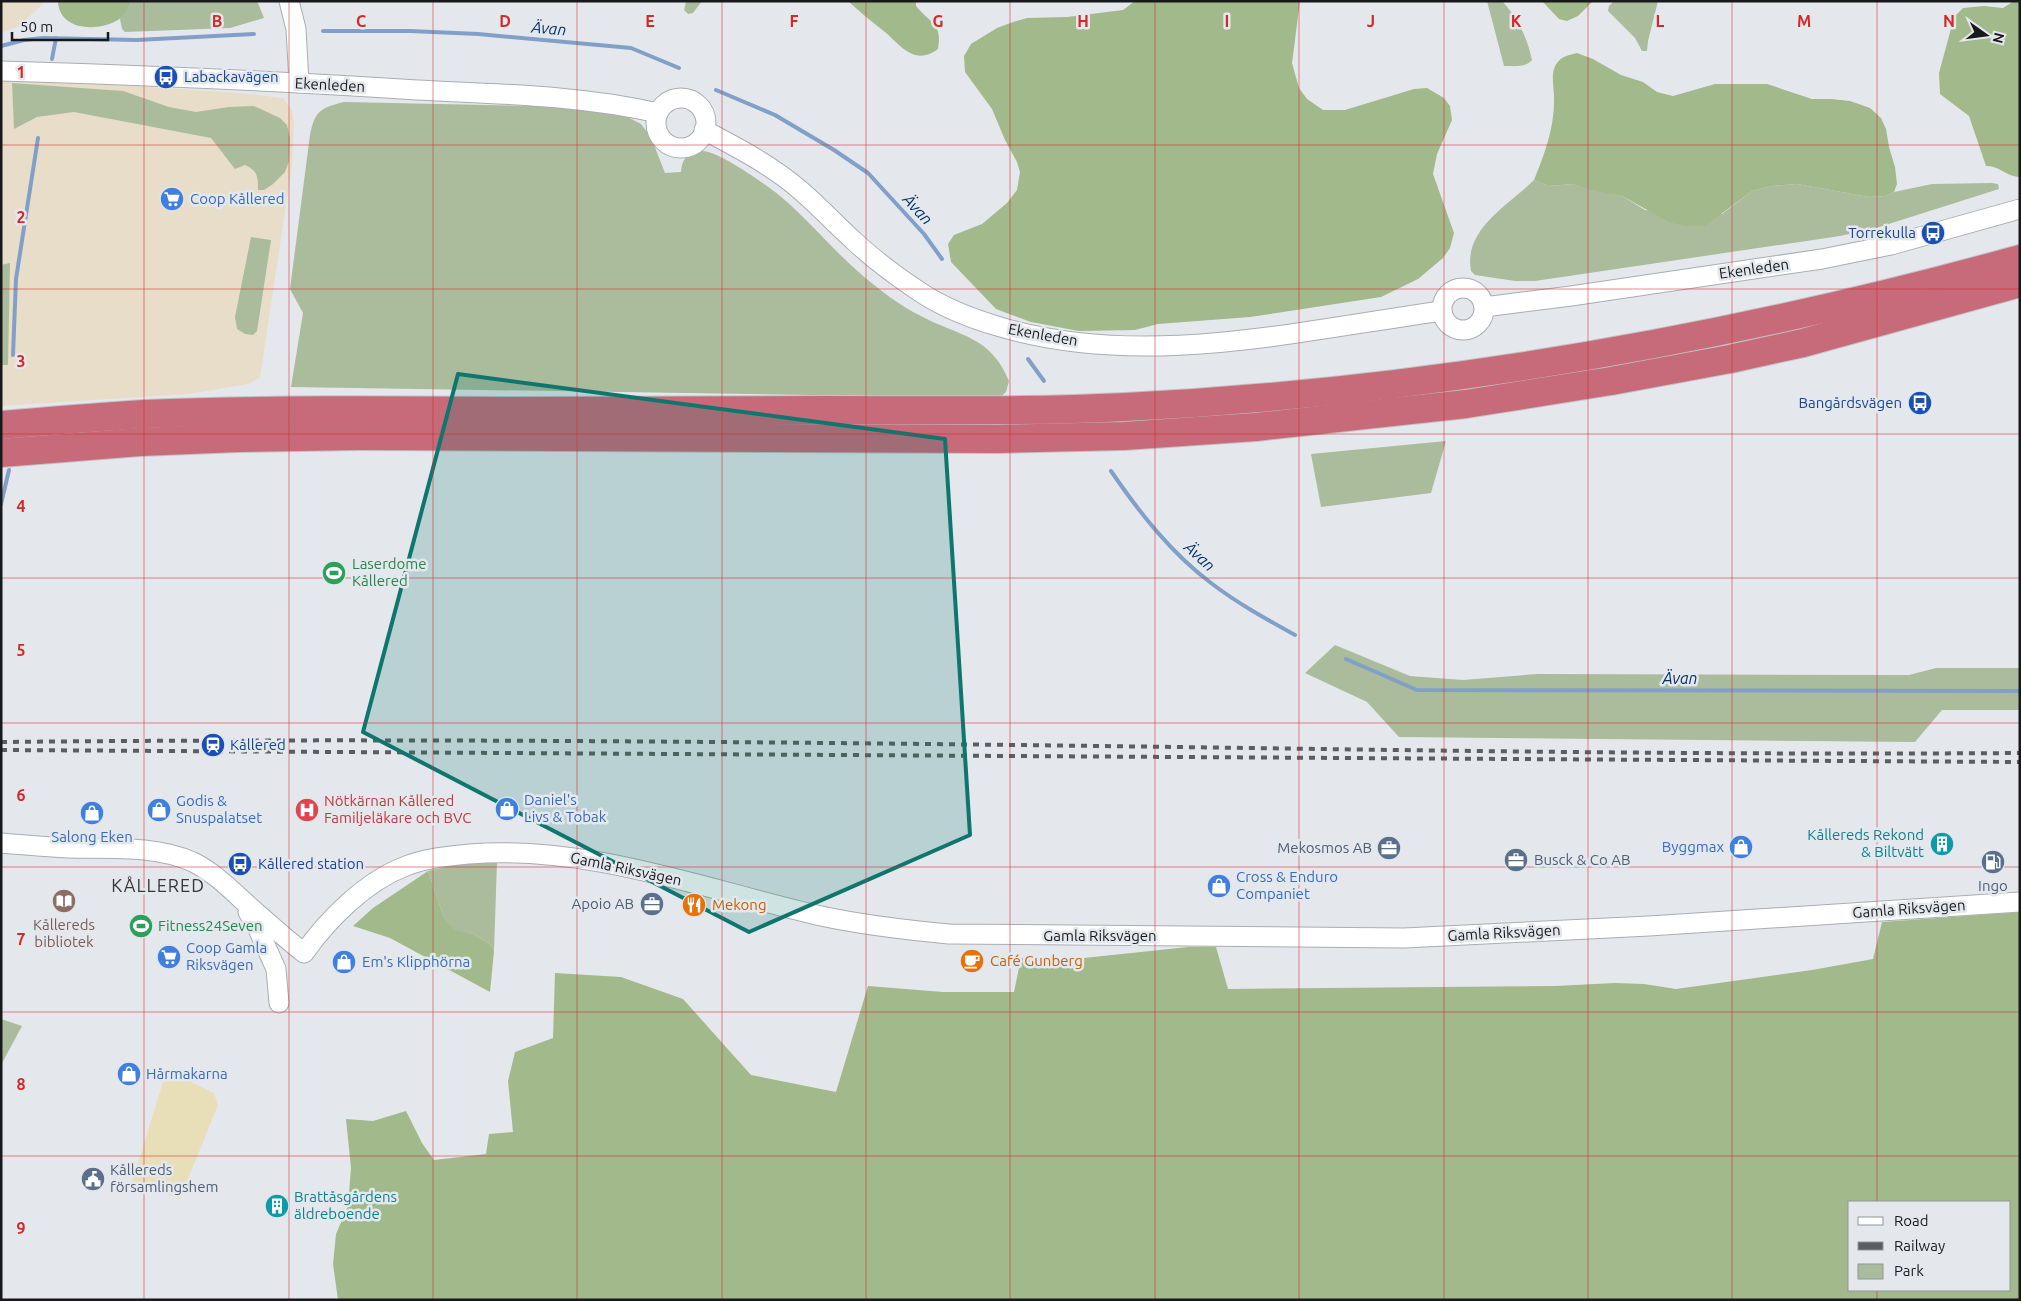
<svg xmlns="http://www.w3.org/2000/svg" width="2021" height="1301" viewBox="0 0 2021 1301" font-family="Ubuntu,sans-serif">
  <rect width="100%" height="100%" fill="#e4e8ed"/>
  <g fill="#e8ddc8">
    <path d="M1,1H46L19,26L1,33Z"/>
    <path d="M13,78L241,93L283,98L292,110L294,125L292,165L260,378L248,384L190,394L1,406V81Z"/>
  </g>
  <g fill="#abbc9c">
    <path d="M132,1H255L258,3L264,18L230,28L125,32L122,29L120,19Z"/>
    <path d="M686,1H702L693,13L688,14L684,10Z"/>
    <path d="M1487,1H1502C1518,18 1527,37 1532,60C1525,68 1514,66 1504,66Z"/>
    <path d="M1614,1H1658L1648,41L1647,51H1642L1635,38L1608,11L1609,6Z"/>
    <path d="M12,83L123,91L169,107L196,112L229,107L254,106L280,118L287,125L290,138L289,161L285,172L273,184L264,190H258C258,177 258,171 245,165L235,169L211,138L74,112L37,117L14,129Z"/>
    <path d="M344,102L573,107L620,113L641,124L651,137L665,173L681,172C682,159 687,152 702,151C718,150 773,189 786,201C812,224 835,252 862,275C880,290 900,306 921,316C960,337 990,335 1009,381L1006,392L999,398L291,387L303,313L290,289L310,135C315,111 320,108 344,102Z"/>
    <path d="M1534,180L1549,186L1573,184L1594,190L1606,192L1622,196L1645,210L1722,214L1752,191L1772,186L1797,184L1869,197L1886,196L1894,192L1932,184L1992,183L1998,184L1999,189L1873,229L1840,236L1535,281H1515L1475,275L1471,271C1463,229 1509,205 1534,180Z"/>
    <path d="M251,237L271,240L257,331L253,335L245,334L237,329L235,317Z"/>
    <path d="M10,263L8,365H1V265Z"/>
    <path d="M1446,441L1431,493L1321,507L1311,454Z"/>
    <path d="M1335,645L1410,676L1463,680L1537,674L1909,675L1936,668H2020V710H1942L1915,742L1399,737L1367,702L1305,673Z"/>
    <path d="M497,862L494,951L491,945L473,934L454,931L444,918L428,871L454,865Z"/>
    <path d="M1,1019L22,1026L1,1065Z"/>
  </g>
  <g fill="#a1b98b" fill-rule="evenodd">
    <path d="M58,1H132C128,6 124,17 118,20C98,32 59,31 58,1Z"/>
    <path d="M848,1H916V6C930,23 943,24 938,49C915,66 902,47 885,32C872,22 860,12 848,1Z"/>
    <path d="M1135,1H1300L1292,63L1299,88L1307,99L1323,110H1345L1414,89L1427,88L1444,98L1450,106L1452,120L1437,154L1433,174L1454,233L1450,248L1443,258L1418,279L1381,297L1250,317L1158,324L1135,330L1079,331L1031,322L996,309L951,262L948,244L954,235L982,224L1007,203L1017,190L1020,172L1017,162L1005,140L992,109L965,72L964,56L971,44L997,28L1013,22L1027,18L1067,17L1123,10Z"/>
    <path d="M1542,1H1593L1578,16L1567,21L1559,19Z"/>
    <path d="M2014,1H2020V177C2006,177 1999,165 1986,166L1969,116L1940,94L1939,73L1949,36L1954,17L1963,8L1984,6L2003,8Z"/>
    <path d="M1577,53L1593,59L1621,75L1643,82L1657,92L1673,96L1715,84H1767L1812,99H1831L1850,101L1870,108L1881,118L1886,129L1889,147L1895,167L1897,184L1894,192L1886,196L1869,197L1797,184L1772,186L1752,191L1705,226H1686L1669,222L1622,196L1591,190L1573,184L1549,186L1534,180C1545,153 1555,126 1554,97C1554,87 1550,72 1557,63C1562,56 1569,55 1577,53Z"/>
    <path d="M428,871L444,918L454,930L473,934L491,945L494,951L490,992L390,938L353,926L373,908Z"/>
    <path d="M2020,912V1300H338L333,1264L336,1234L348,1206L351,1168L346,1119L373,1121L406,1111L422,1143L434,1160L486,1154L489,1134L513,1132L508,1081L515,1052L553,1038L555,973L621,977L683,999L751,1075L836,1092L868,986L943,992H1014L1021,958H1084L1188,947H1216L1228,989L1555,986L1615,983L1644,984L1676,989L1812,970L1873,959L1882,922ZM2010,1202V1290H1850V1202Z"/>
  </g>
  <path fill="#e8dfb9" d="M168,1075L187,1080L214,1093L218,1105L180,1199L132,1182L164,1079Z"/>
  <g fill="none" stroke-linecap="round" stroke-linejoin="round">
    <g stroke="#81a0c8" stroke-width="4">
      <path d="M323,31H410L478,34L631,48L679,68"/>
      <path d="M1,46L24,40L43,38L137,40L254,34"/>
      <path d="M52,59L56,38"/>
      <path d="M716,90L775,115L834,150L868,173L924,234L942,259"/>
      <path d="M13,355L16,279L38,138"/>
      <path d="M1028,359L1044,381"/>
      <path d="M1111,471C1139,512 1171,553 1211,583C1237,603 1266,619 1295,635"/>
      <path d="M1,504L9,470"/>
      <path d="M1346,659L1417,690L2020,691"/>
    </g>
    <g stroke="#a9adb2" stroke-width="21">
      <g id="minor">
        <path d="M289,1L296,29L299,83"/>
        <path d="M1,71C140,75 279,81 417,90C498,94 579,95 658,113"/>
        <circle cx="681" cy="123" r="25"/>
        <path d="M704,130C738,148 771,165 800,190C819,206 835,224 853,240C874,260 896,276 920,292C944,308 970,318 997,326C1141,370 1297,331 1442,311"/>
        <circle cx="1463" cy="309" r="21"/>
        <path d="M1484,307L1571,296L1822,259L1891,245L2020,209"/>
        <path d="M1,843C24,845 47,847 69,848C110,849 155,845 193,862C215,873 231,890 249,906C267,922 285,938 304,953C328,919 366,881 406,866C426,858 448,856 469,854C587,844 707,890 821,916C863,925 906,930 949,934L1404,938L1649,926L2020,902"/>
        <path d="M248,912L258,929L276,969L279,1003"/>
      </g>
    </g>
    <g stroke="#c3c3c4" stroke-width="30">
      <g id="highway">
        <path d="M1,425C49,421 96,417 144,414C266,409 389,410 512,411C617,411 723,410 828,410C927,410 1026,412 1125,407C1428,392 1727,340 2020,259"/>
        <path d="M1,453L140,442L239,438L359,436L998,439L1124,436L1256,427L1466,404L1611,381L1730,359L1803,343L2020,283"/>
      </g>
    </g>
    <use href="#minor" stroke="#fff" stroke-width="19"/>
    <use href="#highway" stroke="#c76a7a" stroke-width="28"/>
    <g stroke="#5b5d60" stroke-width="4" stroke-dasharray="6 6" stroke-linecap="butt">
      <path d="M1,742C393,738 786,742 1178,747C1458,751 1739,755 2020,753"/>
      <path d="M1,750L2020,762"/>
    </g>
  </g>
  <path fill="#0f766e" fill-opacity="0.2" stroke="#0f766e" stroke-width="4" stroke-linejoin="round" d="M458,374L945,439L970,835L749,932L363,732Z"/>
  <path fill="none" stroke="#d62828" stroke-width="1" stroke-opacity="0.55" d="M144,1V1300M289,1V1300M433,1V1300M577,1V1300M722,1V1300M866,1V1300M1010,1V1300M1155,1V1300M1299,1V1300M1444,1V1300M1588,1V1300M1732,1V1300M1877,1V1202M1,145H2020M1,289H2020M1,434H2020M1,578H2020M1,723H2020M1,867H2020M1,1012H2020M1,1156H2020M1877,1290V1300"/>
  <defs>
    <g id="bus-disc" transform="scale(1.25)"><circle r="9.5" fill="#1a4fb4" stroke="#e4e8ed"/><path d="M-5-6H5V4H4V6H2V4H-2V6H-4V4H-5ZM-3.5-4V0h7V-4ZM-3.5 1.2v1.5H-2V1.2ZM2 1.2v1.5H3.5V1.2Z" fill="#fff"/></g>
    <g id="supermarket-disc" transform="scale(1.25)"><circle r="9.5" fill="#3f7fe0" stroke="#e4e8ed"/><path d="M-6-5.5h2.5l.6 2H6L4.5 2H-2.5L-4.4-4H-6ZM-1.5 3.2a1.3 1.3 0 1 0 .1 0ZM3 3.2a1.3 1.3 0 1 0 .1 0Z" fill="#fff"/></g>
    <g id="stadium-disc" transform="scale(1.25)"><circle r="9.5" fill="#2e9e5b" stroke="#e4e8ed"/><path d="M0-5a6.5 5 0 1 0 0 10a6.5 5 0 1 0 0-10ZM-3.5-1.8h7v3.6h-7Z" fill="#fff"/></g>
    <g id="station-disc" transform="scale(1.25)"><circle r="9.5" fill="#1a4fb4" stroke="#e4e8ed"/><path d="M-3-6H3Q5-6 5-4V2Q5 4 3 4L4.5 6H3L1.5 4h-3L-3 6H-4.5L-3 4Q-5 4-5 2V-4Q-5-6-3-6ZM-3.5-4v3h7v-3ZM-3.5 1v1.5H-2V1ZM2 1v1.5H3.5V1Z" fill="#fff"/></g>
    <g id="shop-disc" transform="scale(1.25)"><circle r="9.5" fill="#3f7fe0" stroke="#e4e8ed"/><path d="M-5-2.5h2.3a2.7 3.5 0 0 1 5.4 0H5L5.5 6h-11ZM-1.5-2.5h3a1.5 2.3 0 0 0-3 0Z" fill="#fff"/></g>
    <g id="hospital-disc" transform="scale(1.25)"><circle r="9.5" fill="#e0444e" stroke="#e4e8ed"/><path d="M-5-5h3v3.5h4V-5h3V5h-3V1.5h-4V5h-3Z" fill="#fff"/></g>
    <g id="building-disc" transform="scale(1.25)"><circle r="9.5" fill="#0f9aa8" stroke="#e4e8ed"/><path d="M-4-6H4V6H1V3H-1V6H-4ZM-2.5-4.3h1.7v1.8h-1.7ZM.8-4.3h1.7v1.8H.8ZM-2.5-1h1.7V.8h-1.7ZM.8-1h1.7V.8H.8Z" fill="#fff"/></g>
    <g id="office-disc" transform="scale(1.25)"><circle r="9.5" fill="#5c6f8a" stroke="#e4e8ed"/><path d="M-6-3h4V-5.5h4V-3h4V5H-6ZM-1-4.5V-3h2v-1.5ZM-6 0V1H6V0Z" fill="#fff"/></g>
    <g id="fuel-disc" transform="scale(1.25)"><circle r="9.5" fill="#5c6f8a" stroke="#e4e8ed"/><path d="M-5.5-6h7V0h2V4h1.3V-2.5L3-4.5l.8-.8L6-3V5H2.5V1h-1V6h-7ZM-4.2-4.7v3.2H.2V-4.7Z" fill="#fff"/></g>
    <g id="library-disc" transform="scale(1.25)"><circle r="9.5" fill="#8d6e63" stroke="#e4e8ed"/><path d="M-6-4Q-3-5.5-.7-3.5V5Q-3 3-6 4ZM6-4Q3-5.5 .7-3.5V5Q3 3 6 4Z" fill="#fff"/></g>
    <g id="restaurant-disc" transform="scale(1.25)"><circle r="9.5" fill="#e8710a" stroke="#e4e8ed"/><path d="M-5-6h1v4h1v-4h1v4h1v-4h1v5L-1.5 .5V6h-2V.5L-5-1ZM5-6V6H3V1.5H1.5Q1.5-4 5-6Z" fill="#fff"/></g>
    <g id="cafe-disc" transform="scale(1.25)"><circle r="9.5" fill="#e8710a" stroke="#e4e8ed"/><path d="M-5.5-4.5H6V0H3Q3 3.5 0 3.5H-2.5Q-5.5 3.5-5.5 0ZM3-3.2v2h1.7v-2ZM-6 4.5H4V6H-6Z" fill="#fff"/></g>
    <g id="civic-disc" transform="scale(1.25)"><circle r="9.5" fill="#5c6f8a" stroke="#e4e8ed"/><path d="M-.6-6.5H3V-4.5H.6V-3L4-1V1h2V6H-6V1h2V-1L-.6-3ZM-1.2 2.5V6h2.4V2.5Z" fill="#fff"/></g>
  </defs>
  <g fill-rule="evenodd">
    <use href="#bus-disc" x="166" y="77"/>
    <use href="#supermarket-disc" x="172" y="199"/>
    <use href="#bus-disc" x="1933" y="233"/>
    <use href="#bus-disc" x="1920" y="403"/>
    <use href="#stadium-disc" x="334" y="573"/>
    <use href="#station-disc" x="213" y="745"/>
    <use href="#shop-disc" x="507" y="809"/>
    <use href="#shop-disc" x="159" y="810"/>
    <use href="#hospital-disc" x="307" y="810"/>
    <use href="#shop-disc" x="92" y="813"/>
    <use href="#building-disc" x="1942" y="844"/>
    <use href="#shop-disc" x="1741" y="847"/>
    <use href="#office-disc" x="1389" y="848"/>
    <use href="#office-disc" x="1516" y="860"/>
    <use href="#fuel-disc" x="1993" y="862"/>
    <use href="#bus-disc" x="240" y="864"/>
    <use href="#shop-disc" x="1219" y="886"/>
    <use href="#library-disc" x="64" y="901"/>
    <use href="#office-disc" x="652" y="904"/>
    <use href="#restaurant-disc" x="694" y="905"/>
    <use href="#stadium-disc" x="141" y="926"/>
    <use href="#supermarket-disc" x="169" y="957"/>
    <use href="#cafe-disc" x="972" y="961"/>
    <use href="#shop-disc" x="344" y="962"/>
    <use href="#shop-disc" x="129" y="1074"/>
    <use href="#civic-disc" x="93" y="1179"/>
    <use href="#building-disc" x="277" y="1206"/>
  </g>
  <g text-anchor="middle" stroke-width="5" stroke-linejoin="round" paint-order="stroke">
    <g font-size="15" fill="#164399" stroke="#e4e8ed" text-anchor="start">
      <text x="184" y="82">Labackavägen</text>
      <text x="1916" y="238" text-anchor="end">Torrekulla</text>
      <text x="1902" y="408" text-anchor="end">Bangårdsvägen</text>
      <text x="230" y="750">Kållered</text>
      <text x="258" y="869">Kållered station</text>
    </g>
    <g font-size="15" fill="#18191b" stroke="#e4e8ed">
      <text transform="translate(330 85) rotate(3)" y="5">Ekenleden</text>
      <text transform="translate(1754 269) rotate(-8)" y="5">Ekenleden</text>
      <text transform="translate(1043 335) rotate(10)" y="5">Ekenleden</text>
      <text transform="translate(626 869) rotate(12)" y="5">Gamla Riksvägen</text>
      <text transform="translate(1909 909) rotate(-4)" y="5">Gamla Riksvägen</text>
      <text transform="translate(1504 933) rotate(-3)" y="5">Gamla Riksvägen</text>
      <text x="1100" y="941">Gamla Riksvägen</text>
    </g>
    <g font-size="15" fill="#366cbe" stroke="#e4e8ed" text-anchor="start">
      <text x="190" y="204">Coop Kållered</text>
      <text x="524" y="805">Daniel's<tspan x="524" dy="17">Livs &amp; Tobak</tspan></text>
      <text x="176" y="806">Godis &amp;<tspan x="176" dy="17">Snuspalatset</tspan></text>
      <text x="92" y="842" text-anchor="middle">Salong Eken</text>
      <text x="1724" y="852" text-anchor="end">Byggmax</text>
      <text x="1236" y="882">Cross &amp; Enduro<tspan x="1236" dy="17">Companiet</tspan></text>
      <text x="186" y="953">Coop Gamla<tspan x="186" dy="17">Riksvägen</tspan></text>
      <text x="362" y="967">Em's Klipphörna</text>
      <text x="146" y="1079">Hårmakarna</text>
    </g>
    <g font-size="15" fill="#27864d" stroke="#e4e8ed" text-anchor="start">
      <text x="352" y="569">Laserdome<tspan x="352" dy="17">Kållered</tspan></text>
      <text x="158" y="931">Fitness24Seven</text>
    </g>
    <g font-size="15" fill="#be3a42" stroke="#e4e8ed" text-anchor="start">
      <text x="324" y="806">Nötkärnan Kållered<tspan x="324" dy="17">Familjeläkare och BVC</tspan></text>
    </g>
    <g font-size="15" fill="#0d838f" stroke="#e4e8ed" text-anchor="end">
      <text x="1924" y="840">Kållereds Rekond<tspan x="1924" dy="17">&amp; Biltvätt</tspan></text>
      <text x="294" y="1202" text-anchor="start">Brattåsgårdens<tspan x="294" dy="17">äldreboende</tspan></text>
    </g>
    <g font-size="15" fill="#4e5e75" stroke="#e4e8ed" text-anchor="end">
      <text x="1372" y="853">Mekosmos AB</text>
      <text x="1534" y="865" text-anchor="start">Busck &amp; Co AB</text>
      <text x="1993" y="891" text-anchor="middle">Ingo</text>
      <text x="634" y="909">Apoio AB</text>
      <text x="110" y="1175" text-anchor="start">Kållereds<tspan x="110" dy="17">församlingshem</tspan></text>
    </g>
    <g font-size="15" fill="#c56008" stroke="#e4e8ed" text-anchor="start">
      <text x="712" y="910">Mekong</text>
      <text x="990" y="966">Café Gunberg</text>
    </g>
    <g font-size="15" fill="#785e54" stroke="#e4e8ed">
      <text x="64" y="930">Kållereds<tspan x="64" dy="17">bibliotek</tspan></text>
    </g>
    <g font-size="16" font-style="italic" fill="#073465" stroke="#e4e8ed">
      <text transform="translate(549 28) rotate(5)" y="6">Ävan</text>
      <text transform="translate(918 209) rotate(47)" y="6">Ävan</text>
      <text transform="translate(1200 556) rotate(42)" y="6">Ävan</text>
      <text x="1680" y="684">Ävan</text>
    </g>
    <g font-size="18" letter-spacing="1" fill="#34383b" stroke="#e4e8ed">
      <text x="158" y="892">KÅLLERED</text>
    </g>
  </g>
  <g font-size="16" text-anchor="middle" font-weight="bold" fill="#d62828" stroke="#e4e8ed" stroke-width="5" stroke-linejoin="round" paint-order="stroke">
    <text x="217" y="27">B</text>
    <text x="361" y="27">C</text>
    <text x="505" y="27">D</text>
    <text x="650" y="27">E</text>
    <text x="794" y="27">F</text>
    <text x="938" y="27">G</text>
    <text x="1083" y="27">H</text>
    <text x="1227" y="27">I</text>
    <text x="1371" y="27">J</text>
    <text x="1516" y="27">K</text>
    <text x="1660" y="27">L</text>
    <text x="1804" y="27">M</text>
    <text x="1949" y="27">N</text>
    <text x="21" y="78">1</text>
    <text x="21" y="223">2</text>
    <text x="21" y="367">3</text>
    <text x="21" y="512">4</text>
    <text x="21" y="656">5</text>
    <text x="21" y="801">6</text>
    <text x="21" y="945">7</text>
    <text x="21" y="1090">8</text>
    <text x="21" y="1234">9</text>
  </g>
  <rect width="2021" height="1301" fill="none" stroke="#18191b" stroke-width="5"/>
  <rect x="1848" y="1201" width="162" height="90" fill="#e4e8ed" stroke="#929599"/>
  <rect x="1858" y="1217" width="25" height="8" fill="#ffffff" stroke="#929599"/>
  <text x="1894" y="1226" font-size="15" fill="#18191b">Road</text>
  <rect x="1858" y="1242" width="25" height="8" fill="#5b5d60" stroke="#929599"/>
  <text x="1894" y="1251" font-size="15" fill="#18191b">Railway</text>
  <rect x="1858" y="1264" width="25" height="15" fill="#abbc9c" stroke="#929599"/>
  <text x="1894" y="1276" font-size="15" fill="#18191b">Park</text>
  <g transform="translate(1986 35) rotate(104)" stroke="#e4e8ed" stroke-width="4" paint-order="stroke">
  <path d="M0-4L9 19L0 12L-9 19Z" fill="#18191b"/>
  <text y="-8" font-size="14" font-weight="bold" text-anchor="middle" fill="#18191b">N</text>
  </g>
  <path d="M12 32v8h96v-8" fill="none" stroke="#18191b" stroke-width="2.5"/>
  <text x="20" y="32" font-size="15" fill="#18191b" stroke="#e4e8ed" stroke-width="4" paint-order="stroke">50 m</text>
</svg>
